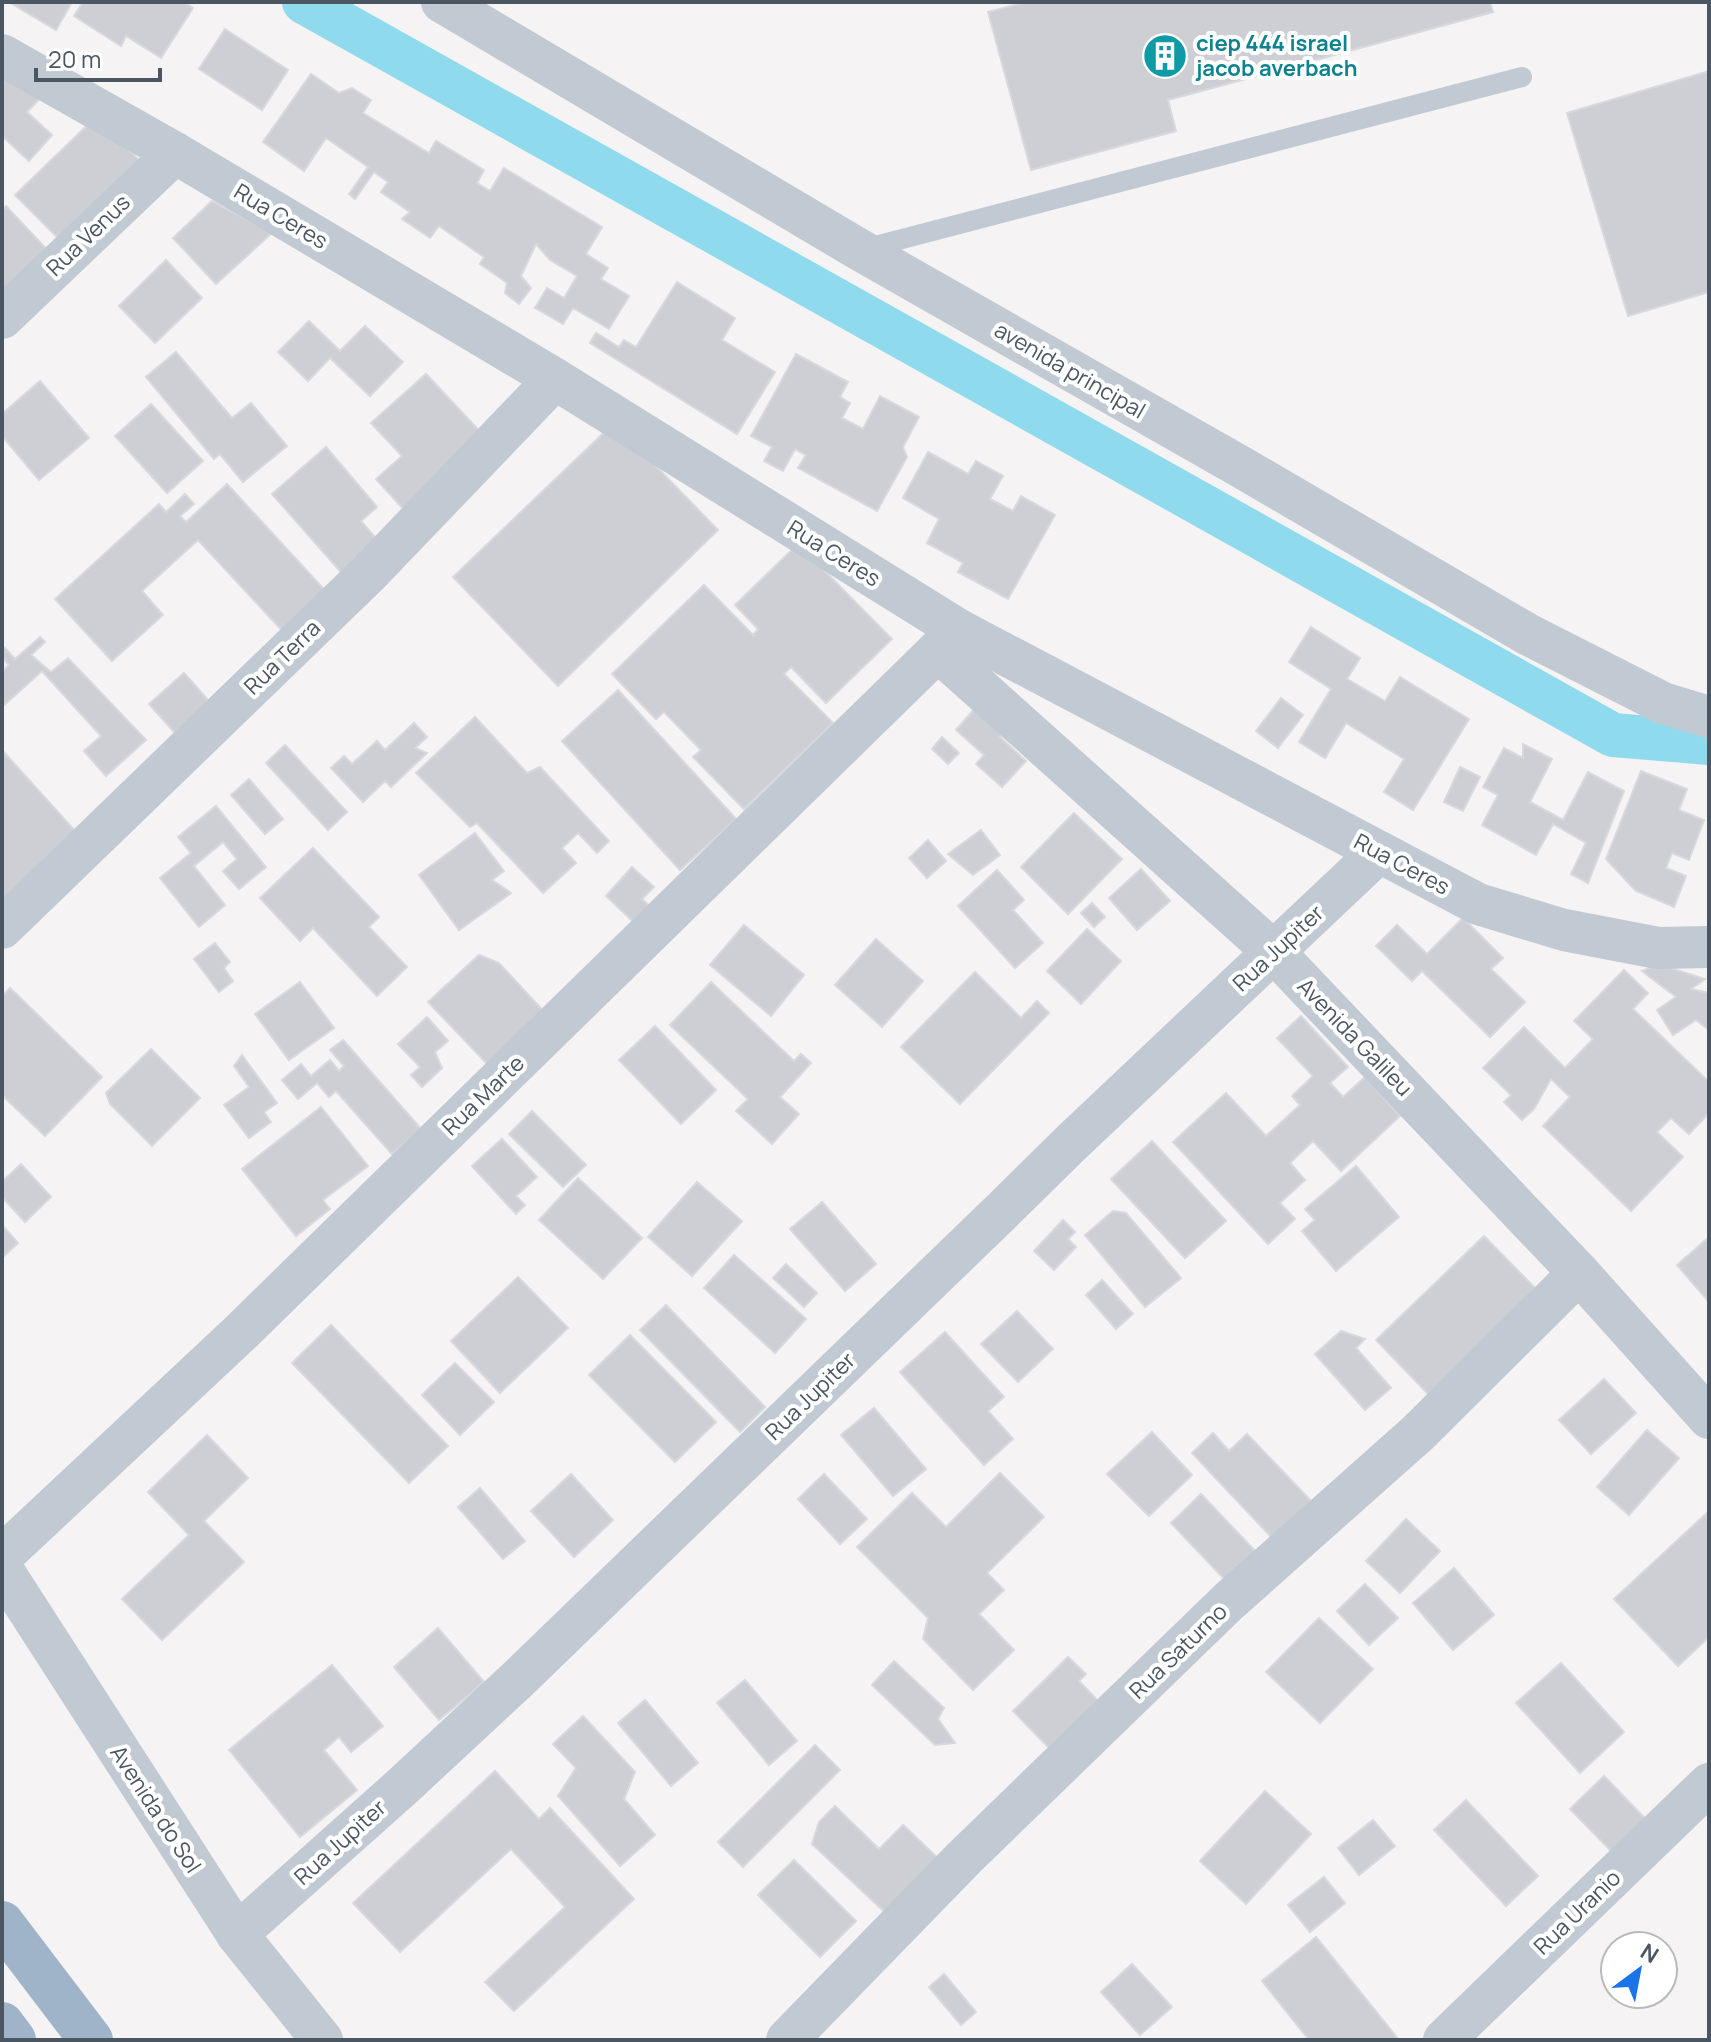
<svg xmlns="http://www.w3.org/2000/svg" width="1711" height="2042" viewBox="0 0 1711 2042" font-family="Manrope,sans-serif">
  <rect width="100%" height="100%" fill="#f5f3f3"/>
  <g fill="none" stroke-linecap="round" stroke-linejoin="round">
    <path stroke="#90daee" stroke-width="44" d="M304,2L1613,735L1709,743"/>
  </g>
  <g fill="#cdcfd5" stroke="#d7d9de" stroke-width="2">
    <path d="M9,2H72L56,30Z"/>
    <path d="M83,2H184L193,8L161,58L126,36L121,46L74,16Z"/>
    <path d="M1027,2H1490L1493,12L1168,100L1176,131L1031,170L988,12Z"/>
    <path d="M225,29L288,70L262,110L199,69Z"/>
    <path d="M2,58L43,95L27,112L52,135L29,161L2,136Z"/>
    <path d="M1709,71V292L1628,316L1567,113Z"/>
    <path d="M311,74L339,93L352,88L371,100L363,113L429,153L436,141L484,170L477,183L490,191L504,168L602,227L586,254L608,268L601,279L629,296L609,329L573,308L563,324L535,308L547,288L564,298L577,276L550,260L536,244L521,276L531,288L519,304L505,293L507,283L480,264L484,257L439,226L430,238L402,219L410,212L381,192L388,182L374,172L355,199L349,194L368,167L326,138L304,171L263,142Z"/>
    <path d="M96,117L143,164L63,243L15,195Z"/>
    <path d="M212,201L272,233L216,284L173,238Z"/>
    <path d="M6,206L51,254L2,299V211Z"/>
    <path d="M166,260L202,298L155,343L119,306Z"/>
    <path d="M677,282L735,318L722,340L775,372L737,434L590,343L596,333L619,347L624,340L636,347Z"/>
    <path d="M309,321L340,351L365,326L403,362L370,396L330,358L308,381L278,352Z"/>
    <path d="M176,352L232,418L251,403L287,446L243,482L220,454L214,459L146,377Z"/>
    <path d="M796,354L848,382L840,397L850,403L842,418L863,429L880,396L919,417L903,447L907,457L877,511L798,468L806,455L795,449L783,471L764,461L772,447L751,436Z"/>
    <path d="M426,374L488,440L407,513L376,479L402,456L371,423Z"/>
    <path d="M40,381L89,438L39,480L2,436V414Z"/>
    <path d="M151,404L203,461L167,493L115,436Z"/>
    <path d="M614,423L718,530L558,686L453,577Z"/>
    <path d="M326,447L377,507L361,521L383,547L347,579L272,494Z"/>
    <path d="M928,452L968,474L976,461L1003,476L990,499L1013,511L1021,496L1055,515L1008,599L958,572L963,563L927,543L939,519L903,498Z"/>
    <path d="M227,484L332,598L289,638L198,540L142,591L163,615L112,661L55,599L159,504L166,512L185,494L194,504L180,516L186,522Z"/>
    <path d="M798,544L892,639L826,703L791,667L784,674L833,723L744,809L693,757L701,750L664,712L656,719L612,674L704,585L753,635L758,629L735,605Z"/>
    <path d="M1311,627L1360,658L1347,679L1385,701L1400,677L1469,719L1413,810L1384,792L1404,759L1346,723L1325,758L1299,742L1331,689L1289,662Z"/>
    <path d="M40,637L45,642L31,655L51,672L68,658L146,740L106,776L84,751L101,736L42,671L2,707V672L9,665L2,657V645L15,659Z"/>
    <path d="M184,673L217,710L182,741L149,704Z"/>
    <path d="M618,690L736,819L680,870L562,741Z"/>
    <path d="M1281,698L1303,715L1278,748L1256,731Z"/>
    <path d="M978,705L1006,730L1000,737L1026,761L1002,787L976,764L984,755L956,730Z"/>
    <path d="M475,717L527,773L540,767L609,841L597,853L578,833L562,848L576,863L543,893L477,823L470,827L416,773Z"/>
    <path d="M414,723L427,737L415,748L427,753L391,787L385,781L363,802L331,768L344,756L352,764L377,741L385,750Z"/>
    <path d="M942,737L959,753L948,764L932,749Z"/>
    <path d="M1523,744L1552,759L1530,802L1563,820L1588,772L1624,791L1588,883L1571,874L1586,843L1553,824L1536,855L1482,825L1498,795L1483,787L1504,748L1523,758Z"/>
    <path d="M285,745L347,812L328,830L266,763Z"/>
    <path d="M2,750L85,842L2,916Z"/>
    <path d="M1460,767L1480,777L1463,811L1444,802Z"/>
    <path d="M1641,771L1687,789L1679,810L1704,820L1689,860L1672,853L1666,868L1686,876L1674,907L1636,891L1606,859Z"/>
    <path d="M249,779L283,819L265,834L231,795Z"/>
    <path d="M216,806L266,867L239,889L223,871L237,859L223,842L194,866L225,905L199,927L160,878L191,853L178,837Z"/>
    <path d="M1074,813L1122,859L1068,914L1021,867Z"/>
    <path d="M981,830L1000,855L973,875L948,854Z"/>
    <path d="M475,833L504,871L492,880L511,893L459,930L419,875Z"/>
    <path d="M928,840L946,861L927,878L909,858Z"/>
    <path d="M313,848L379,917L369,927L407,967L377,996L313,928L300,941L260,898Z"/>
    <path d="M632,867L654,887L642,899L656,912L641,929L606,896Z"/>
    <path d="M1141,869L1170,901L1137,930L1109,898Z"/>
    <path d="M997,870L1024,900L1013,910L1043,943L1015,968L958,906Z"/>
    <path d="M1092,903L1105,917L1094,927L1081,913Z"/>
    <path d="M1463,918L1503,958L1491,969L1525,1002L1490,1037L1422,971L1412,981L1376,946L1397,925L1427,954Z"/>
    <path d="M744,925L804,975L771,1016L710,965Z"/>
    <path d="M1087,929L1121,961L1081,1004L1047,971Z"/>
    <path d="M876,939L923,981L882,1027L835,985Z"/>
    <path d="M215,943L230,962L224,968L233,981L219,992L194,959Z"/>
    <path d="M479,955L499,963L548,1016L491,1068L428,1002Z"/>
    <path d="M1658,964L1705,979L1691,989L1709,993V1030L1696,1020L1673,1035L1657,1010L1676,997L1642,971Z"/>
    <path d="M1624,970L1648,993L1633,1009L1709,1082V1113L1689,1134L1671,1118L1657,1132L1683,1157L1631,1211L1543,1126L1570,1097L1551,1079L1534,1109L1522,1120L1504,1102L1511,1095L1483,1068L1524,1027L1565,1068L1593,1039L1574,1021Z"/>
    <path d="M975,972L1021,1018L1037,1001L1049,1013L960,1104L901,1047Z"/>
    <path d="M300,982L334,1028L289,1060L255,1014Z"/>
    <path d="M711,982L794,1061L801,1054L811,1063L780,1097L799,1114L772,1144L736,1111L748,1099L670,1025Z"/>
    <path d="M10,988L102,1077L45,1136L2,1095V996Z"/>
    <path d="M1301,1016L1348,1067L1330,1083L1343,1097L1365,1077L1400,1116L1341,1171L1313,1141L1290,1163L1305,1180L1280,1203L1295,1219L1268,1244L1173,1142L1226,1093L1266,1136L1300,1105L1292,1096L1313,1076L1277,1038Z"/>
    <path d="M427,1017L448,1041L435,1052L442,1068L422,1087L411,1075L420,1067L398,1044Z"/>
    <path d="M655,1026L716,1090L681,1124L619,1060Z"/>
    <path d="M343,1040L421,1129L392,1154L336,1091L329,1097L317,1083L298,1099L282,1080L301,1064L311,1076L330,1060L339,1071L344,1066L330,1050Z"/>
    <path d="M151,1049L200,1098L152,1146L110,1104L106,1093Z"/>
    <path d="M242,1055L277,1103L264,1112L271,1122L249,1138L224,1105L249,1087L234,1066Z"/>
    <path d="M321,1107L368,1166L323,1200L330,1209L296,1236L242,1169Z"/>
    <path d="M532,1111L586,1165L563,1187L509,1134Z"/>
    <path d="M502,1139L537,1177L516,1196L525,1205L516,1214L472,1166Z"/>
    <path d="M1152,1141L1226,1221L1185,1258L1111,1179Z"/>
    <path d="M21,1164L51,1197L25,1222L2,1197V1182Z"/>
    <path d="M1356,1166L1399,1217L1336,1271L1302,1231L1315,1220L1305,1209Z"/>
    <path d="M578,1178L642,1238L603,1279L539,1220Z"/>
    <path d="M697,1182L742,1221L692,1276L648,1237Z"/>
    <path d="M822,1202L876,1264L845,1291L790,1229Z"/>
    <path d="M1113,1211L1126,1213L1181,1278L1145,1307L1085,1235Z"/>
    <path d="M1063,1220L1075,1232L1068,1239L1076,1247L1054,1270L1034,1251Z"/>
    <path d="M2,1225L18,1243L2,1258Z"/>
    <path d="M1484,1236L1540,1293L1431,1397L1376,1340Z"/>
    <path d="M1709,1237V1302L1677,1265Z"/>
    <path d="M734,1255L806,1319L775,1353L704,1288Z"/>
    <path d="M786,1264L817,1293L804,1307L773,1278Z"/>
    <path d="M518,1277L568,1328L500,1393L451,1341Z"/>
    <path d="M1102,1280L1133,1314L1116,1329L1086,1295Z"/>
    <path d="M666,1305L765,1407L740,1432L640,1330Z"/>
    <path d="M1017,1311L1053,1349L1018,1382L981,1344Z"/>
    <path d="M331,1325L448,1446L409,1483L292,1363Z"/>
    <path d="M1341,1331L1365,1339L1356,1348L1391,1388L1365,1410L1315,1354Z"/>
    <path d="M945,1332L1004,1397L988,1411L1013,1439L984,1465L900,1372Z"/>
    <path d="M630,1335L716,1422L675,1462L589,1375Z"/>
    <path d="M455,1363L494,1402L460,1435L422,1395Z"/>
    <path d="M1604,1379L1636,1413L1591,1454L1559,1420Z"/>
    <path d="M874,1408L926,1469L893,1496L841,1435Z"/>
    <path d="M1647,1430L1679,1458L1629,1515L1597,1487Z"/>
    <path d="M1152,1432L1192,1475L1149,1516L1107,1474Z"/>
    <path d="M1213,1433L1229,1451L1247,1434L1312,1502L1273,1539L1192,1453Z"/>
    <path d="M207,1435L248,1478L204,1521L244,1562L162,1640L122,1599L189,1535L148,1492Z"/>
    <path d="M1000,1473L1044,1517L987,1573L1004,1590L979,1614L1014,1650L973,1690L923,1639L928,1618L857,1547L912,1493L946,1527Z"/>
    <path d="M571,1474L613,1520L574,1557L531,1511Z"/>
    <path d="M824,1474L867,1519L840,1544L798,1499Z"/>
    <path d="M480,1488L525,1541L503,1559L458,1507Z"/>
    <path d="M1201,1494L1258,1554L1228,1583L1171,1523Z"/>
    <path d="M1709,1511V1637L1678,1666L1614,1599Z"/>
    <path d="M1406,1519L1440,1551L1400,1593L1366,1561Z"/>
    <path d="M1454,1568L1494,1615L1453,1650L1413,1603Z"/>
    <path d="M1365,1584L1398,1618L1369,1645L1337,1611Z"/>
    <path d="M1319,1618L1373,1669L1320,1723L1266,1672Z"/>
    <path d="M438,1628L484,1682L439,1720L394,1667Z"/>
    <path d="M1068,1657L1086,1674L1079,1681L1102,1705L1053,1752L1013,1711Z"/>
    <path d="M894,1661L944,1708L938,1719L955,1743L935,1745L872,1685Z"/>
    <path d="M1561,1663L1624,1732L1580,1773L1516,1703Z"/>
    <path d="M332,1665L383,1726L351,1752L339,1737L324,1750L357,1790L300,1837L229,1750Z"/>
    <path d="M745,1680L797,1741L769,1765L717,1703Z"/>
    <path d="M645,1700L698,1763L671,1786L618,1723Z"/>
    <path d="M583,1716L635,1772L624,1799L655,1835L620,1866L558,1796L576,1768L553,1744Z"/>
    <path d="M815,1745L840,1770L743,1867L718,1842Z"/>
    <path d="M495,1771L539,1819L550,1808L634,1899L514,2011L485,1982L565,1907L511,1849L400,1952L353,1903Z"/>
    <path d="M1604,1776L1659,1833L1612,1852L1570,1809Z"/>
    <path d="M1265,1791L1311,1834L1246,1904L1200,1861Z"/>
    <path d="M1466,1800L1538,1876L1506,1906L1434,1830Z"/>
    <path d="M835,1806L879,1849L903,1825L942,1862L890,1917L812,1844L819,1822Z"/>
    <path d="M1373,1820L1395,1846L1359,1875L1338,1848Z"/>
    <path d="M794,1860L856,1921L820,1957L758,1895Z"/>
    <path d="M1324,1877L1345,1903L1310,1932L1288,1905Z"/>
    <path d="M1316,1937L1399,2040H1309L1262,1981Z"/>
    <path d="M1132,1964L1172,2007L1140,2035L1101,1992Z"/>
    <path d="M944,1974L976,2012L961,2025L929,1987Z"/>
  </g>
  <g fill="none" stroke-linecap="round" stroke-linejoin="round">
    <path stroke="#c1cad2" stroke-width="20" d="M864,249L1522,77"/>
    <g stroke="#c1cad2" stroke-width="42">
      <path d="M442,2L860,250L1241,467L1529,635L1663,703L1709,717"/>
      <path d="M2,55L175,153L555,379L959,630L1478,904L1564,930L1658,948L1709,947"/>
      <path d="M2,318L175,153"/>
      <path d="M938,651L1274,952L1579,1273L1709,1418"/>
      <path d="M2,928L368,574L555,379"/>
      <path d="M2,1556L239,1334L959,630"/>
      <path d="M2,1569L237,1934L322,2040"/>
      <path d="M237,1934L404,1785L516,1681L1005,1208L1070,1144L1379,852"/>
      <path d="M787,2040L964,1858L1228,1602L1418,1433L1579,1273"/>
      <path d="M1444,2040L1709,1784"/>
    </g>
    <g stroke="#9fb4c9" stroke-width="44">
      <path d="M2,1923L91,2040"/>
      <path d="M2,2024L14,2040"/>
    </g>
  </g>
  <defs>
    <g id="building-disc" transform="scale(2.3)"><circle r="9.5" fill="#0f9aa8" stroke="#fff"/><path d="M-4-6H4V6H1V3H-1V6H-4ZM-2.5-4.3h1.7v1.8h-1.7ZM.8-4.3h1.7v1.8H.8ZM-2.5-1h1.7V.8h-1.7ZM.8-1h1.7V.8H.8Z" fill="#fff"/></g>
  </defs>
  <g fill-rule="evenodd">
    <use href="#building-disc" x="1165" y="56"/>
  </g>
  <g text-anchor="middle" stroke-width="8" stroke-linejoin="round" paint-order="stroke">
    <g font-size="22" font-weight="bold" fill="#0d838f" stroke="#fff" text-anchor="start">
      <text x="1196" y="51">ciep 444 israel<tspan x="1196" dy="25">jacob averbach</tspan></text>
    </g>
    <g font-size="22" fill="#4a5661" stroke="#fff">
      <text transform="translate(281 216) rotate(31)" y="8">Rua Ceres</text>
      <text transform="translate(88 235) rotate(-44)" y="8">Rua Venus</text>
      <text transform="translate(1070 370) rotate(30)" y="8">avenida principal</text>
      <text transform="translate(834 553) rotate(32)" y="8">Rua Ceres</text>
      <text transform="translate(282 657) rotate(-44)" y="8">Rua Terra</text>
      <text transform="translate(1402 864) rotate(28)" y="8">Rua Ceres</text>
      <text transform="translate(1278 948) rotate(-43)" y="8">Rua Jupiter</text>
      <text transform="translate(1355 1037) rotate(46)" y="8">Avenida Galileu</text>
      <text transform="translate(483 1095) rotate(-44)" y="8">Rua Marte</text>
      <text transform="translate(810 1396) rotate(-44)" y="8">Rua Jupiter</text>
      <text transform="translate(1178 1651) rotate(-44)" y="8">Rua Saturno</text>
      <text transform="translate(156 1809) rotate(57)" y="8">Avenida do Sol</text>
      <text transform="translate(340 1842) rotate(-42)" y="8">Rua Jupiter</text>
      <text transform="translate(1577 1912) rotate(-44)" y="8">Rua Uranio</text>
    </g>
  </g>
  <rect width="1711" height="2042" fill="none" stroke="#4a5661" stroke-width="8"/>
  <g transform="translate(1639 1970) rotate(32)"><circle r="38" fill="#ffffff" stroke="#b7bbc0" stroke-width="2"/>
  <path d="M0-6L14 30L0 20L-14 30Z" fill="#1a73e8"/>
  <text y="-12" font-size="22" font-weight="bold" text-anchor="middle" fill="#4a5661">N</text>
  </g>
  <path d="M36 68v12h124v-12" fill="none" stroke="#4a5661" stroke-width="4"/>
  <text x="48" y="68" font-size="24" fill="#4a5661" stroke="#ffffff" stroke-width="6" paint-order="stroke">20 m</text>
</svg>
